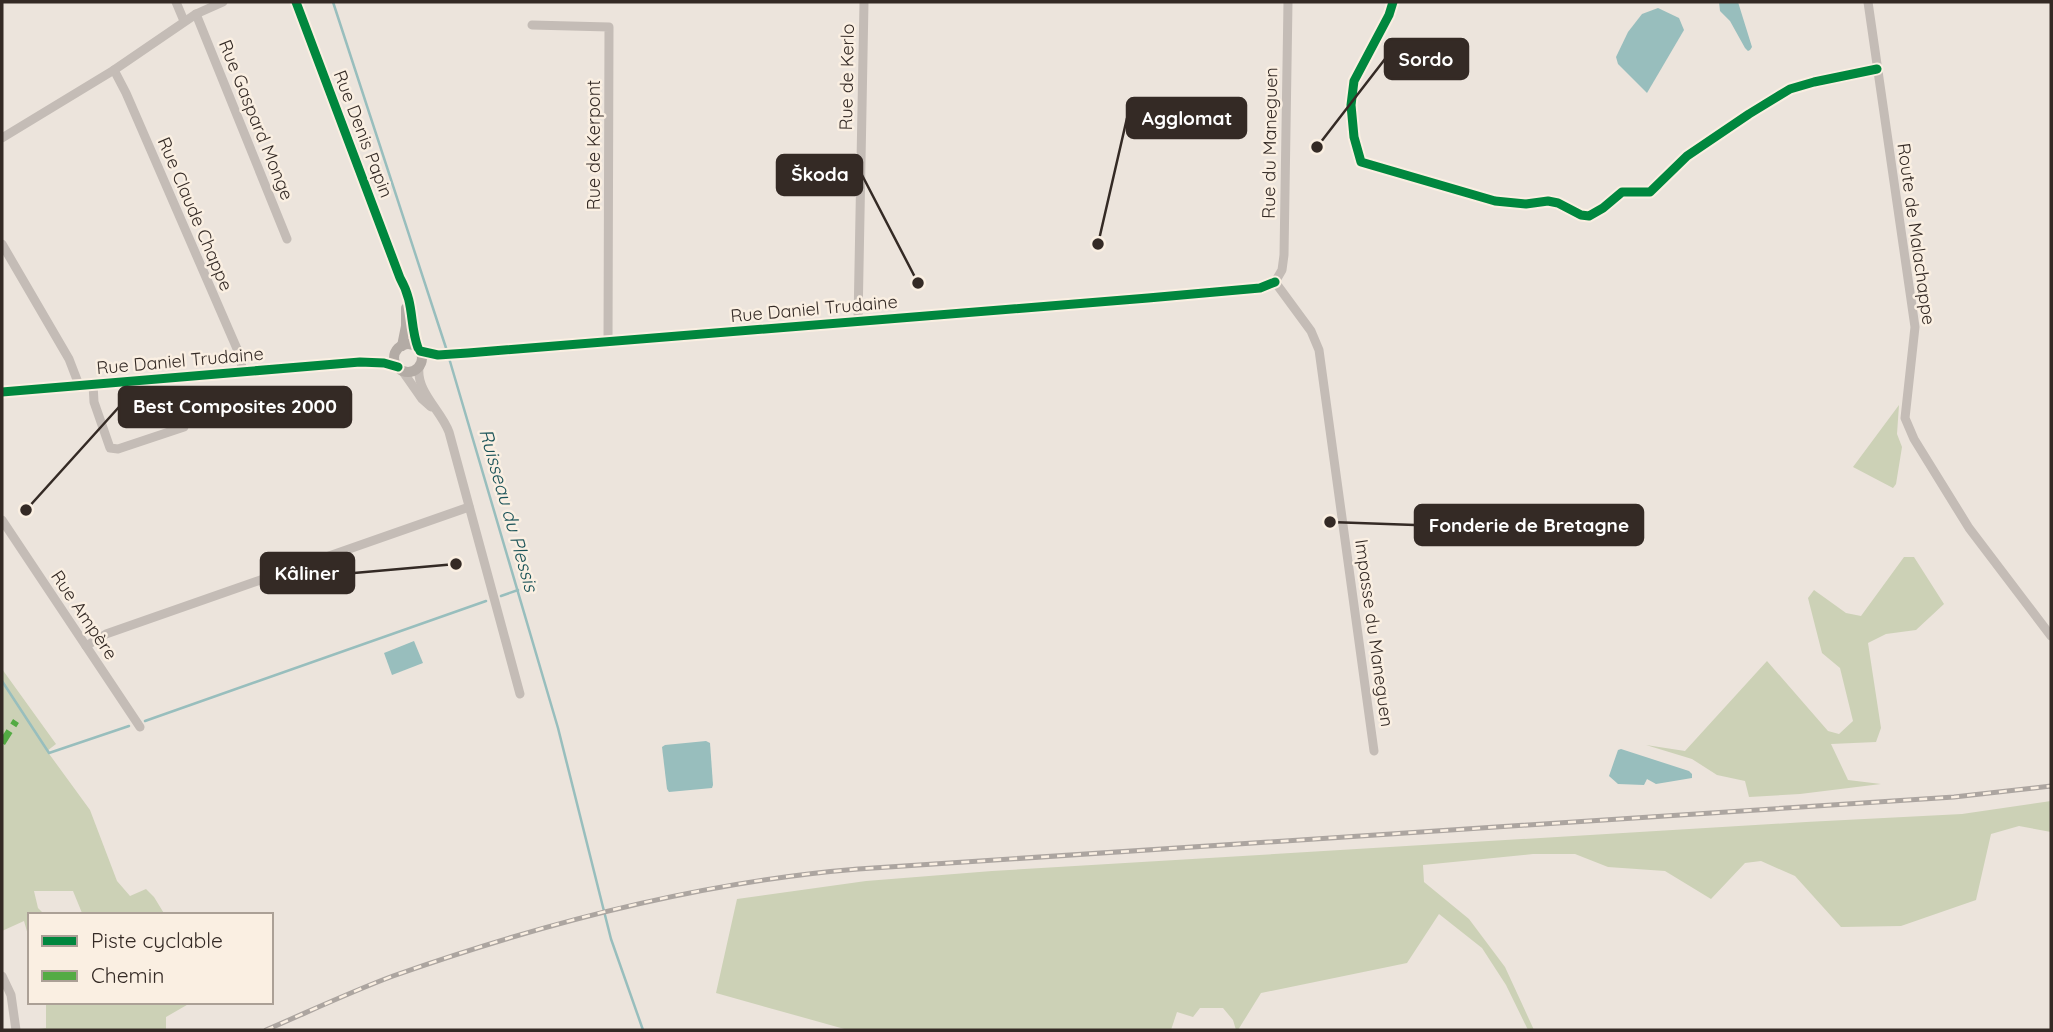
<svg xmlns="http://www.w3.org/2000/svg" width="2053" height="1032" viewBox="0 0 2053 1032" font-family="Quicksand,sans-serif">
  <rect width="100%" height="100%" fill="#ece4dc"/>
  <g fill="#ccd1b6">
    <path d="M1899,405L1897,434L1902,447L1896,484L1893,488L1853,467Z"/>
    <path d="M1904,557H1914L1944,604L1916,630L1886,634L1868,643L1881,728L1876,742L1831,744L1848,780L1881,784L1800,794L1749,797L1745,781L1717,775L1692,759L1646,745L1685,751L1767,661L1828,731L1839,734L1853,721L1840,668L1822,653L1808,598L1814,590L1846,613L1861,616Z"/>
    <path d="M2,669L56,744L47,751L90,810L117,881L130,896L146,889L154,897L165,915H80L82,913L73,891H34L38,908L45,915H30V942L24,921L2,931Z"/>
    <path d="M2051,801V832L2019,826L1991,834L1976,900L1901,926L1841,927L1795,876L1761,861L1745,863L1711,899L1665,871L1608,867L1575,854H1533L1423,865L1424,882L1469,919L1505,967L1534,1030H1528L1506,985L1482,948L1439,914L1407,963L1261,993L1238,1030H1236L1233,1020L1223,1008H1200L1193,1017L1177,1012L1171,1030H848L716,993L737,899L866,881L992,871L1806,822L1962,814Z"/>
    <path d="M46,1002H192L166,1017V1030H32L46,1028Z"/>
  </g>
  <g fill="#98bebd">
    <path d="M1719,2H1738L1752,47L1750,50L1748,51L1745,48L1730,21L1720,11Z"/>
    <path d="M1658,8L1679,18L1684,30L1647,93L1618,64L1616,57L1628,32L1642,14Z"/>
    <path d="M414,641L423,663L392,675L384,653Z"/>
    <path d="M706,741L710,743L713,785L712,788L669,792L667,789L662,747L665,745Z"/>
    <path d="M1621,749L1689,771L1692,774V778L1656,784L1647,779L1644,785L1618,784L1609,776L1618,750Z"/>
  </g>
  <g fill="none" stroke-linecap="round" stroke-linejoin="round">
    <g stroke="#98bebd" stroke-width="2.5">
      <path d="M333,2L447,351"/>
      <path d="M449,358L558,728L611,939L643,1030"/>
      <path d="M501,596L518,590"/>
      <path d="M2,681L49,753L129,726"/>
      <path d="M145,721L486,601"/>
    </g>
    <g stroke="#c4bcb6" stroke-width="9">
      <path d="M176,2L184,21"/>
      <path d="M1393,2L1389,15L1354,81L1351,105L1354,137L1361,162L1495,201L1526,204L1548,201L1558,203L1581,215L1589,216L1603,208L1622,192H1650L1687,156L1749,114L1790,89L1814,82L1877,69"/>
      <path d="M1868,2L1915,327L1905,418L1914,439L1969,528L2051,636"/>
      <path d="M196,14L287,239"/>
      <path d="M532,25L609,27L608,342"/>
      <path d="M114,70L126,93L241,358L242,372"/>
      <path d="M2,138L114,70L196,14L223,2"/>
      <path d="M2,244L69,359L79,385"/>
      <path d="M1275,282L1311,331L1319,350L1374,751"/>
      <path d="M1275,282L1282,270L1284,255L1288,2"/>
      <path d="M858,321L864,2"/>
      <path d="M420,351L438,355L468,353L1148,298L1260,288L1275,282"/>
      <path d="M419,367C416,392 441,410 449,432L520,694"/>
      <path d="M401,369L422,399L431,407"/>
      <path d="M93,384L94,402L110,448L118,449L184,427"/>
      <path d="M2,520L140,727"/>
      <path d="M86,646L106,634L469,507"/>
      <path d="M2,976L11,995L16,1030"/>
    </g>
    <g stroke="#b3aba5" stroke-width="10">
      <path d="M296,2L400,278C415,304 409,323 418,348"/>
      <circle cx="408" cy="358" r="14"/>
      <path d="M402,346L406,326V308"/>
      <path d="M2,392L360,362L384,363L398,367"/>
    </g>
    <g stroke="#aca5a0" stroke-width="5">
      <path id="rail" d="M266,1030C308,1012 350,992 393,976C543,923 699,882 858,869L1954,797L2051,786"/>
    </g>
    <use href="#rail" stroke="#faefe2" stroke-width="2.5" stroke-dasharray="8" stroke-linecap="butt"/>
    <path stroke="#54ab44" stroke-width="7" stroke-dasharray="14 7" stroke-linecap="butt" d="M2,743L16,721"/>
    <g stroke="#faefe2" stroke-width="13">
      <g id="cycleway">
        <path d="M296,2L400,278C415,304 409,323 418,348"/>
        <path d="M1393,2L1389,15L1354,81L1351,105L1354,137L1361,162L1495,201L1526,204L1548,201L1558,203L1581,215L1589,216L1603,208L1622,192H1650L1687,156L1749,114L1790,89L1814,82L1877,69"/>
        <path d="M420,351L438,355L468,353L1148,298L1260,288L1275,282"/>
        <path d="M2,392L360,362L384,363L398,367"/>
      </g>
    </g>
    <use href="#cycleway" stroke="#00873e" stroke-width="9"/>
  </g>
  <g text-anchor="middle" stroke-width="5" stroke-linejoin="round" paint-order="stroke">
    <g font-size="18" fill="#342a25" stroke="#faefe2">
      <text transform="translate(847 77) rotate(-89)" y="6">Rue de Kerlo</text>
      <text transform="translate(256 120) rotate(68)" y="6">Rue Gaspard Monge</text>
      <text transform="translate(363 134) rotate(69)" y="6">Rue Denis Papin</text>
      <text transform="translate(1270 143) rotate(-89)" y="6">Rue du Maneguen</text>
      <text transform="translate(594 145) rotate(-90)" y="6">Rue de Kerpont</text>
      <text transform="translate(195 214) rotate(67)" y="6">Rue Claude Chappe</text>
      <text transform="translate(1916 234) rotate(82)" y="6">Route de Malachappe</text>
      <text transform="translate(814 309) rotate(-5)" y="6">Rue Daniel Trudaine</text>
      <text transform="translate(180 361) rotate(-5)" y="6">Rue Daniel Trudaine</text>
      <text transform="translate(84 615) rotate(56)" y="6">Rue Ampère</text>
      <text transform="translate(1374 633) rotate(82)" y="6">Impasse du Maneguen</text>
    </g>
    <g font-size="19" font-style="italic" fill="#195257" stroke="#faefe2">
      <text transform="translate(509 510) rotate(74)" y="7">Ruisseau du Plessis</text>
    </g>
  </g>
  <path fill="none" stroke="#342a25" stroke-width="2.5" d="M1317 147L1385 59M1098 244L1127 118M918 283L862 175M26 510L119 407M1330 522L1415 525M456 564L354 573"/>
  <g fill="#342a25" stroke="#faefe2" stroke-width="2.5">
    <circle cx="1317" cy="147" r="7"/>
    <circle cx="1098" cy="244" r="7"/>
    <circle cx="918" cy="283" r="7"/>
    <circle cx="26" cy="510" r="7"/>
    <circle cx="1330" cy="522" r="7"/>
    <circle cx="456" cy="564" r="7"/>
  </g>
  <g fill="#342a25" stroke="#342a25" stroke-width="2.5">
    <rect x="1385" y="39" width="83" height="40" rx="7"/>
    <rect x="1127" y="98" width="119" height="40" rx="7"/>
    <rect x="777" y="155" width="85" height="40" rx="7"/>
    <rect x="119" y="387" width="232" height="40" rx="7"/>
    <rect x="1415" y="505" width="228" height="40" rx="7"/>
    <rect x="261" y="553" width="93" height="40" rx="7"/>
  </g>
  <g font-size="19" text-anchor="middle" font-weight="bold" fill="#fff">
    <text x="1426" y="66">Sordo</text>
    <text x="1187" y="125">Agglomat</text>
    <text x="820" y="181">Škoda</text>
    <text x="235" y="413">Best Composites 2000</text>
    <text x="1529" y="532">Fonderie de Bretagne</text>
    <text x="307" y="580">Kâliner</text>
  </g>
  <rect width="2053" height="1032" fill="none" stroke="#342a25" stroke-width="7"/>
  <rect x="28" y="913" width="245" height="91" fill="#faefe2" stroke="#aba096" stroke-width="2"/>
  <rect x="42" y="936" width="35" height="10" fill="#00873e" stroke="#aba096" stroke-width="2"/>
  <text x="91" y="948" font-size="21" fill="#342a25">Piste cyclable</text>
  <rect x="42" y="971" width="35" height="10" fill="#54ab44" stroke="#aba096" stroke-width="2"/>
  <text x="91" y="983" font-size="21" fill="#342a25">Chemin</text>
</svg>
